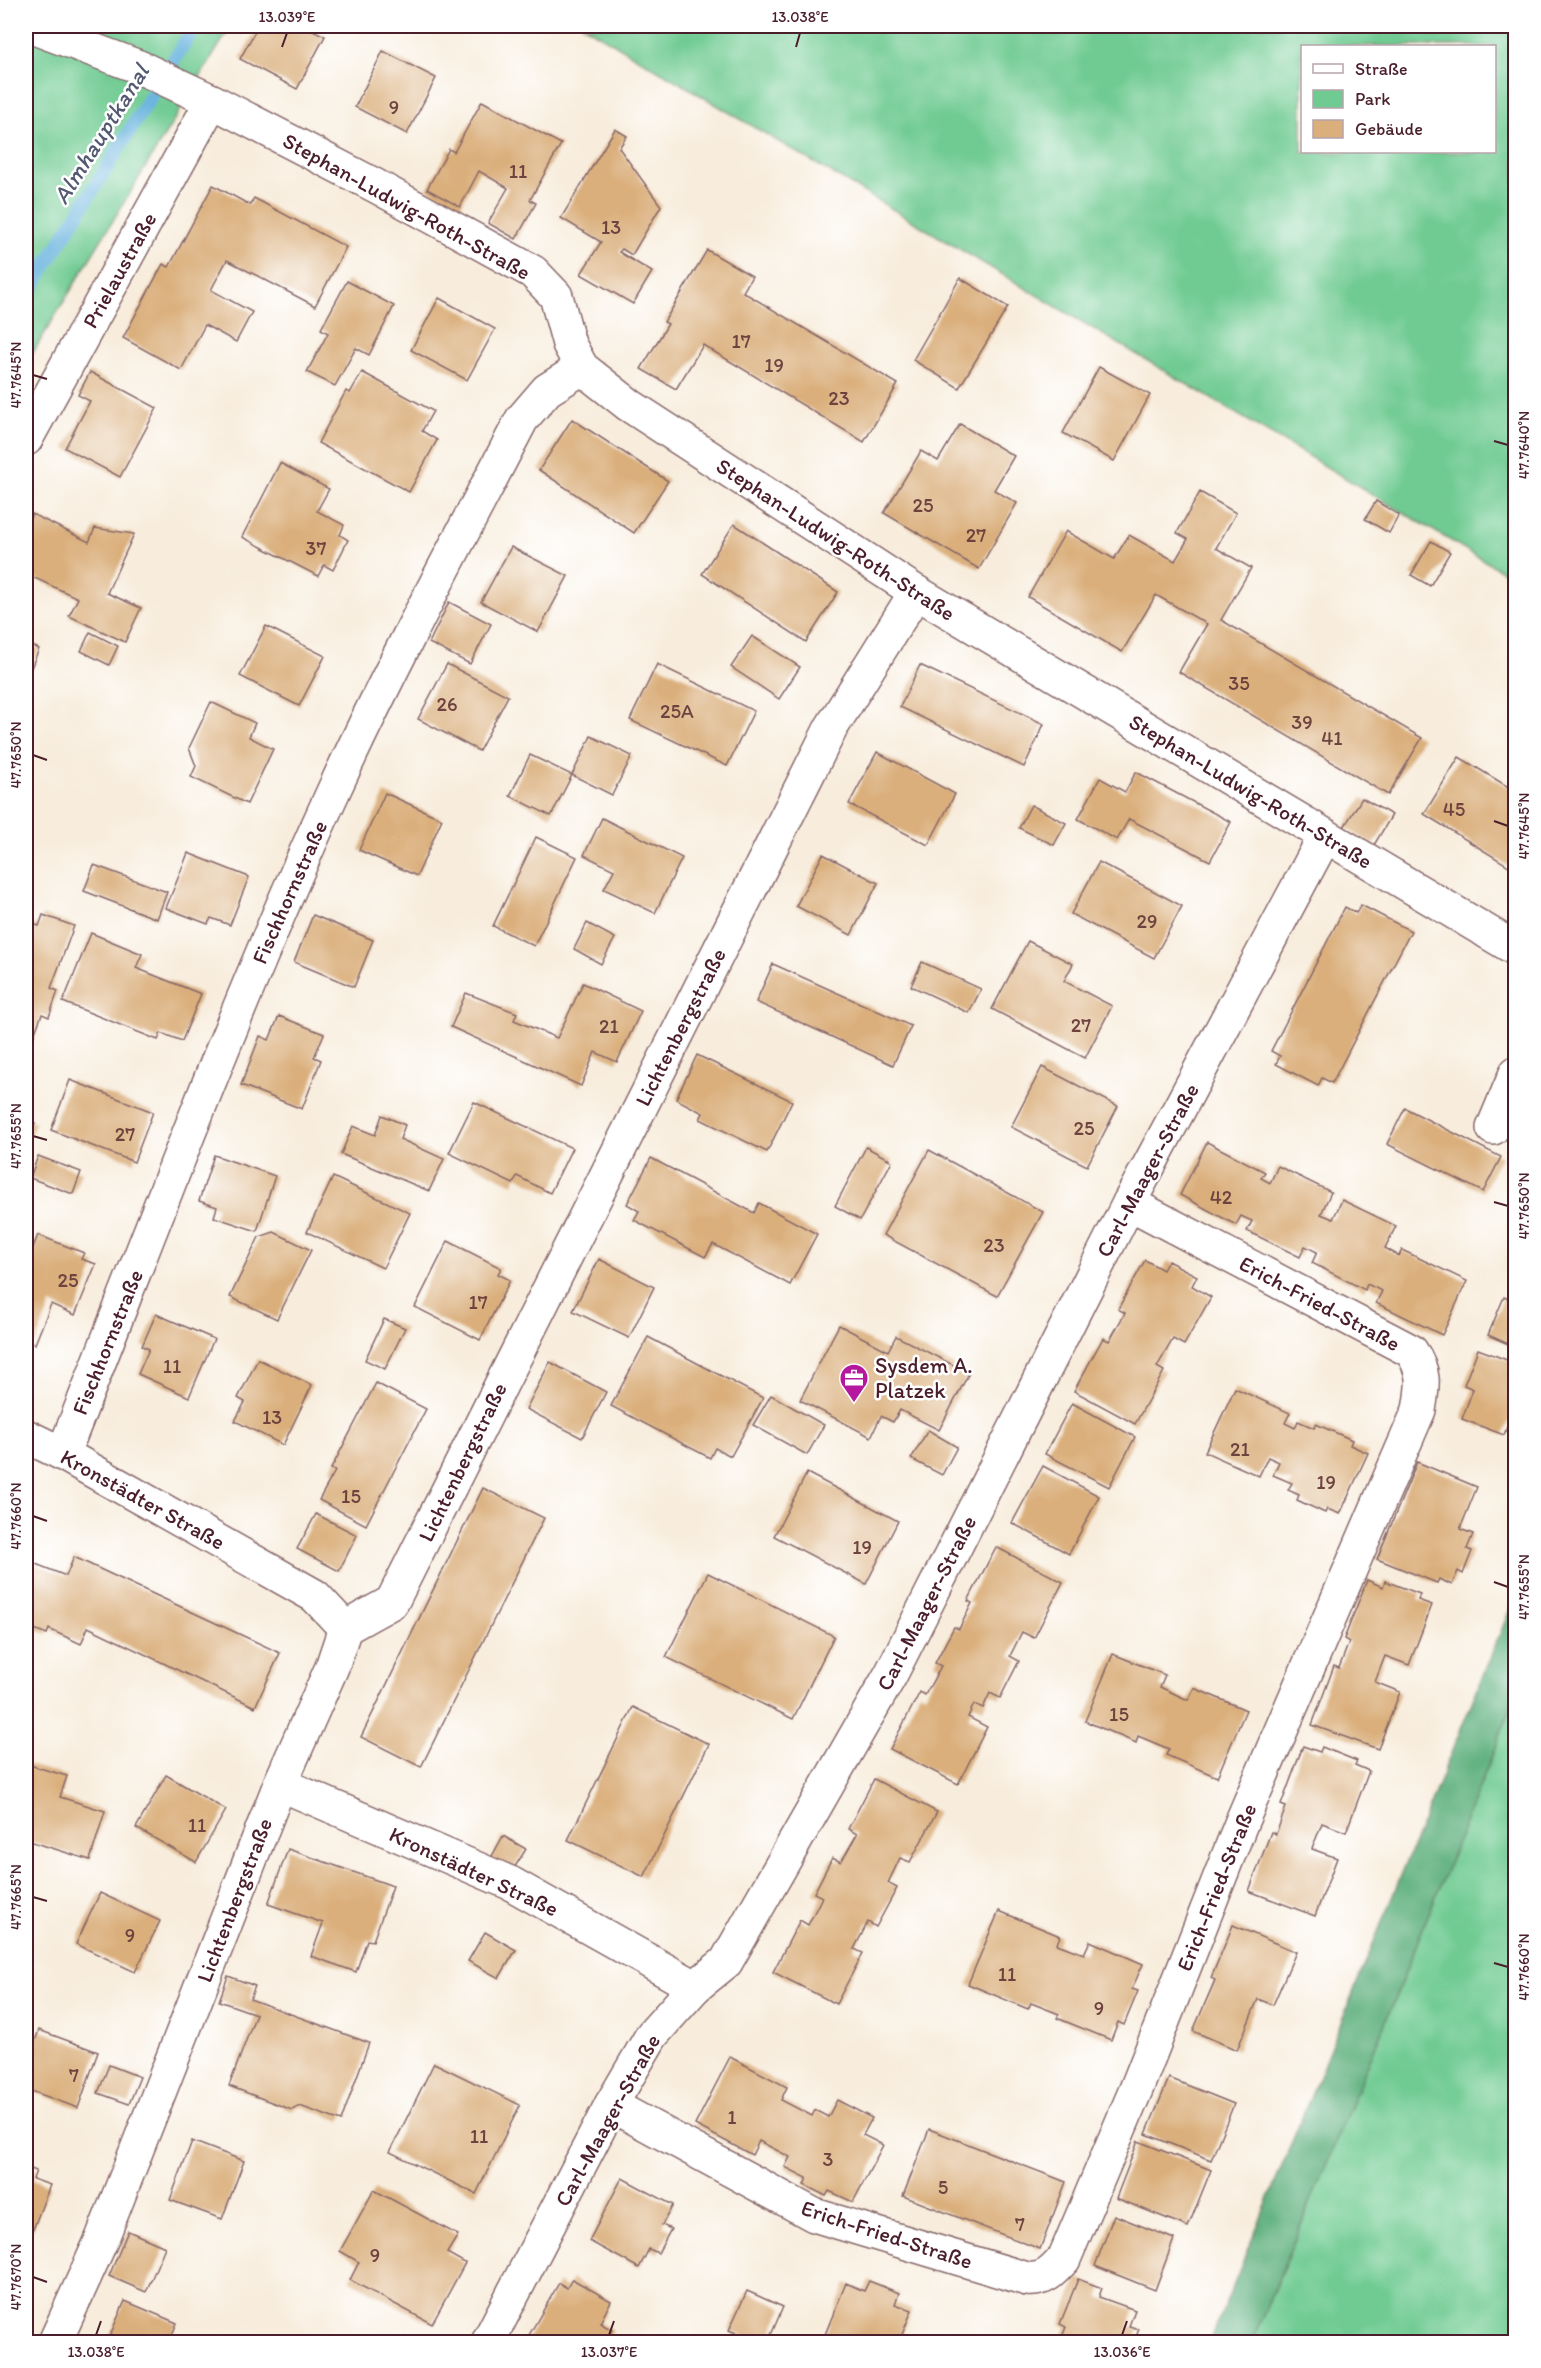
<svg xmlns="http://www.w3.org/2000/svg" width="1541" height="2368" viewBox="0 0 1541 2368" font-family="Itim,sans-serif">
  <rect width="100%" height="100%" fill="#fff"/>
  <filter id="ink" filterUnits="userSpaceOnUse"><feTurbulence type="fractalNoise" baseFrequency=".0167" numOctaves="2"/><feDisplacementMap in="SourceGraphic" scale="12" xChannelSelector="R" yChannelSelector="G"/><feConvolveMatrix kernelMatrix="1 2 1 2 8 2 1 2 1" color-interpolation-filters="sRGB"/></filter>
  <filter id="wash" filterUnits="userSpaceOnUse"><feTurbulence type="fractalNoise" baseFrequency=".008" numOctaves="4" result="noise"/><feDisplacementMap in="SourceGraphic" scale="24" xChannelSelector="R" yChannelSelector="G"/><feGaussianBlur stdDeviation="1.35" result="paint"/><feColorMatrix in="noise" values="0 0 0 0 0 0 0 0 0 0 0 0 0 0 0 0 0 1.4 0 .05"/><feComposite in="paint" operator="in"/></filter>
  <g filter="url(#wash)">
    <rect width="100%" height="100%" fill="#f8eddd"/>
    <g fill="#70cb92" stroke="#5d755e" stroke-width="1.5" fill-rule="evenodd">
      <path d="M26,26H231L26,364Z"/>
      <path d="M584,26H1515V579ZM1302,46H1494V152H1302Z"/>
      <path d="M1515,1698V2342H1252L1383,2028Z"/>
    </g>
    <path fill="#5caf7c" stroke="#536754" stroke-width="1.5" d="M1515,1597V1698L1383,2028L1252,2342H1210Z"/>
    <g fill="none" stroke-linecap="round" stroke-linejoin="round">
      <path stroke="#64b0dd" stroke-width="14" d="M26,297L195,26"/>
    </g>
    <g id="blocks">
      <g fill="#daaf7c">
        <path d="M258,26H305L325,36L297,89L240,59Z"/>
        <path d="M383,51L436,78L407,134L355,107Z"/>
        <path d="M482,101L561,144L530,200L536,203L516,239L488,223L508,188L479,171L460,207L427,189L449,149L454,152Z"/>
        <path d="M615,129L627,136L619,148L661,206L632,255L622,249L619,252L652,272L633,304L581,274L601,242L561,218Z"/>
        <path d="M213,185L250,205L254,198L346,247L315,306L227,260L211,290L252,312L236,342L205,325L181,370L123,338L163,264L169,267Z"/>
        <path d="M707,250L752,276L743,292L898,384L864,442L703,345L676,389L641,369L668,324L664,322Z"/>
        <path d="M960,278L1008,307L959,388L913,360Z"/>
        <path d="M347,281L394,306L369,355L356,348L335,386L307,372L328,333L321,329Z"/>
        <path d="M439,298L495,329L467,380L411,350Z"/>
        <path d="M1099,367L1150,395L1114,461L1063,433Z"/>
        <path d="M90,372L157,408L120,477L65,448L90,401L78,395Z"/>
        <path d="M362,372L433,411L422,431L437,440L409,492L318,443L346,391L350,393Z"/>
        <path d="M572,419L668,481L634,533L539,470Z"/>
        <path d="M960,424L1014,456L994,490L1017,503L979,569L884,513L921,451L938,461Z"/>
        <path d="M280,463L329,489L317,511L344,525L340,535L348,540L333,570L324,565L318,576L242,537Z"/>
        <path d="M1200,492L1236,513L1216,548L1251,568L1221,620L1422,738L1388,795L1179,672L1207,624L1156,595L1122,652L1028,597L1066,531L1114,559L1129,535L1175,561L1188,539L1177,533Z"/>
        <path d="M1376,501L1399,515L1389,533L1365,519Z"/>
        <path d="M32,514L89,542L95,528L134,534L107,593L141,608L125,642L69,616L78,598L26,574V527Z"/>
        <path d="M734,524L838,592L806,642L702,574Z"/>
        <path d="M1431,541L1450,552L1430,586L1411,575Z"/>
        <path d="M511,547L568,576L538,632L481,602Z"/>
        <path d="M449,602L491,624L470,664L429,643Z"/>
        <path d="M266,626L325,656L299,706L240,676Z"/>
        <path d="M90,632L118,646L109,665L81,651Z"/>
        <path d="M752,636L800,667L779,699L731,667Z"/>
        <path d="M26,643L39,649L26,680Z"/>
        <path d="M447,664L508,696L479,751L418,719Z"/>
        <path d="M657,664L754,711L727,766L630,720Z"/>
        <path d="M920,665L1044,724L1024,767L900,707Z"/>
        <path d="M211,702L255,723L249,737L273,749L247,804L191,777L196,766L189,748Z"/>
        <path d="M591,736L632,756L612,795L572,775Z"/>
        <path d="M877,752L955,794L928,845L849,804Z"/>
        <path d="M530,755L572,775L551,816L510,796Z"/>
        <path d="M1459,757L1515,791V870L1424,814Z"/>
        <path d="M1136,772L1231,822L1210,861L1129,819L1117,840L1078,819L1100,778L1125,792Z"/>
        <path d="M385,793L442,819L417,876L359,850Z"/>
        <path d="M1362,798L1392,815L1374,845L1344,827Z"/>
        <path d="M1031,805L1066,823L1054,845L1019,828Z"/>
        <path d="M602,818L682,858L655,913L604,889L614,870L584,855Z"/>
        <path d="M536,837L577,857L534,946L493,926Z"/>
        <path d="M188,853L249,877L230,925L211,918L208,924L166,908Z"/>
        <path d="M823,854L878,883L851,935L796,906Z"/>
        <path d="M1099,862L1182,906L1154,958L1071,914Z"/>
        <path d="M94,865L167,892L157,919L84,891Z"/>
        <path d="M1361,905L1411,931L1332,1083L1322,1078L1318,1086L1276,1064L1280,1056L1271,1051L1345,907L1356,913Z"/>
        <path d="M43,915L74,926L51,988L58,991L49,1017L42,1014L26,1057V921L39,926Z"/>
        <path d="M313,915L373,940L354,987L294,962Z"/>
        <path d="M587,923L615,938L601,964L574,949Z"/>
        <path d="M91,933L142,954L136,968L201,994L182,1041L161,1033L158,1040L63,1002Z"/>
        <path d="M1028,941L1073,964L1064,981L1112,1006L1085,1058L992,1009Z"/>
        <path d="M922,962L981,989L969,1013L911,986Z"/>
        <path d="M773,964L911,1026L893,1065L756,1002Z"/>
        <path d="M583,983L641,1011L617,1062L595,1052L581,1086L451,1027L466,993L517,1013L514,1020L557,1038Z"/>
        <path d="M279,1016L324,1034L314,1057L321,1060L302,1109L241,1085L260,1036L269,1040Z"/>
        <path d="M697,1055L792,1101L767,1152L700,1119L703,1113L676,1099Z"/>
        <path d="M1042,1067L1118,1106L1087,1166L1011,1127Z"/>
        <path d="M70,1080L153,1112L134,1162L51,1130Z"/>
        <path d="M474,1102L572,1148L550,1193L517,1176L513,1184L449,1153Z"/>
        <path d="M1405,1108L1501,1157L1483,1192L1387,1144Z"/>
        <path d="M382,1115L405,1125L400,1139L444,1159L429,1191L341,1154L353,1126L375,1135Z"/>
        <path d="M26,1119L35,1123L26,1148Z"/>
        <path d="M1207,1142L1265,1172L1261,1178L1270,1183L1278,1166L1331,1192L1321,1214L1333,1219L1342,1200L1396,1226L1385,1248L1399,1256L1402,1250L1467,1281L1442,1335L1376,1303L1382,1291L1367,1284L1365,1290L1312,1263L1317,1252L1305,1246L1300,1257L1247,1231L1252,1221L1241,1216L1236,1225L1180,1195Z"/>
        <path d="M866,1147L892,1161L860,1220L835,1206Z"/>
        <path d="M929,1150L1043,1212L997,1296L883,1235Z"/>
        <path d="M214,1155L275,1176L257,1231L214,1217L217,1207L199,1201Z"/>
        <path d="M38,1156L81,1172L73,1194L30,1178Z"/>
        <path d="M651,1158L754,1213L759,1203L817,1234L790,1285L713,1244L705,1257L634,1220L639,1211L627,1204Z"/>
        <path d="M333,1177L410,1213L383,1268L307,1232Z"/>
        <path d="M274,1232L311,1250L277,1319L230,1297L259,1237Z"/>
        <path d="M38,1235L84,1253L81,1259L96,1264L75,1315L51,1304L35,1344L26,1339V1265Z"/>
        <path d="M448,1241L501,1268L498,1274L510,1280L480,1340L415,1307Z"/>
        <path d="M599,1259L654,1287L629,1338L573,1311Z"/>
        <path d="M1145,1260L1163,1270L1168,1261L1197,1276L1192,1286L1211,1297L1184,1345L1173,1339L1157,1367L1164,1371L1135,1424L1074,1391L1103,1338L1109,1341L1125,1313L1118,1309Z"/>
        <path d="M1504,1297L1515,1302V1347L1488,1335Z"/>
        <path d="M156,1314L214,1339L189,1397L138,1374L149,1349L142,1346Z"/>
        <path d="M384,1319L405,1328L385,1369L365,1360Z"/>
        <path d="M839,1325L888,1351L896,1336L969,1373L939,1430L900,1410L893,1422L881,1416L871,1437L800,1400Z"/>
        <path d="M648,1337L763,1398L731,1456L715,1448L710,1458L611,1406Z"/>
        <path d="M1478,1349L1515,1363V1405L1504,1435L1462,1419L1473,1389L1464,1385Z"/>
        <path d="M258,1359L312,1385L283,1445L235,1421L245,1402L238,1398Z"/>
        <path d="M550,1362L606,1392L582,1438L526,1409Z"/>
        <path d="M376,1383L426,1409L366,1525L319,1500L335,1471L331,1469Z"/>
        <path d="M1235,1388L1290,1413L1285,1423L1295,1428L1298,1421L1314,1428L1316,1424L1352,1440L1350,1445L1368,1453L1340,1514L1327,1509L1325,1513L1297,1500L1299,1495L1288,1490L1292,1483L1273,1475L1279,1462L1268,1457L1259,1476L1205,1452Z"/>
        <path d="M771,1395L824,1425L807,1455L753,1425Z"/>
        <path d="M1072,1403L1135,1437L1109,1487L1045,1454Z"/>
        <path d="M928,1430L957,1447L942,1475L911,1459Z"/>
        <path d="M1417,1462L1477,1487L1460,1529L1473,1534L1467,1549L1472,1551L1463,1574L1458,1571L1452,1585L1439,1579L1437,1583L1377,1559Z"/>
        <path d="M1043,1466L1099,1496L1069,1554L1012,1523Z"/>
        <path d="M807,1473L898,1521L866,1584L774,1536Z"/>
        <path d="M483,1488L544,1518L421,1767L361,1737Z"/>
        <path d="M316,1514L357,1535L339,1571L297,1549Z"/>
        <path d="M996,1547L1063,1582L1034,1638L1022,1632L1010,1656L1019,1661L1000,1698L990,1693L983,1708L974,1704L968,1717L987,1727L958,1784L890,1749L920,1692L925,1695L941,1666L935,1663L954,1627L959,1629L972,1603L968,1601Z"/>
        <path d="M74,1557L280,1653L255,1707L88,1627L81,1644L49,1629L47,1634L26,1626V1560L66,1576Z"/>
        <path d="M708,1573L834,1636L793,1719L666,1657Z"/>
        <path d="M1367,1580L1383,1587L1385,1581L1420,1594L1418,1600L1432,1605L1409,1665L1385,1656L1375,1682L1400,1692L1378,1749L1312,1725L1334,1666L1339,1668L1349,1642L1344,1639Z"/>
        <path d="M1113,1654L1165,1675L1160,1687L1188,1700L1194,1688L1246,1710L1217,1777L1166,1755L1169,1749L1138,1736L1136,1743L1085,1721Z"/>
        <path d="M633,1707L709,1744L644,1877L568,1840Z"/>
        <path d="M1303,1746L1320,1752L1322,1747L1357,1761L1355,1765L1369,1771L1346,1832L1322,1823L1312,1849L1337,1858L1315,1916L1249,1891L1271,1832L1276,1834L1286,1807L1281,1805Z"/>
        <path d="M26,1764L67,1776L60,1797L105,1811L90,1860L26,1840Z"/>
        <path d="M166,1775L226,1810L196,1862L136,1828Z"/>
        <path d="M874,1779L937,1812L910,1862L900,1858L888,1883L897,1888L876,1927L868,1922L854,1949L863,1953L836,2004L773,1972L800,1920L808,1925L822,1897L814,1893L832,1858L841,1862L857,1834L848,1829Z"/>
        <path d="M503,1836L526,1849L513,1870L491,1858Z"/>
        <path d="M288,1849L393,1886L373,1941L367,1940L356,1972L311,1956L323,1923L268,1904Z"/>
        <path d="M100,1893L160,1921L135,1972L76,1944Z"/>
        <path d="M999,1911L1060,1936L1057,1944L1084,1954L1090,1941L1143,1964L1132,1989L1138,1991L1124,2025L1118,2022L1111,2040L1057,2018L1059,2014L1031,2003L1028,2009L968,1984Z"/>
        <path d="M1233,1925L1296,1952L1273,2005L1258,1999L1237,2050L1193,2031L1215,1980L1211,1978Z"/>
        <path d="M485,1932L516,1950L499,1978L468,1961Z"/>
        <path d="M228,1976L255,1986L250,1999L369,2043L341,2121L300,2106L292,2110L229,2086L256,2014L219,2001Z"/>
        <path d="M39,2030L98,2052L78,2108L26,2089V2067Z"/>
        <path d="M730,2057L787,2087L781,2100L812,2116L815,2110L828,2117L837,2100L872,2118L863,2135L883,2145L853,2202L829,2191L826,2196L804,2185L807,2178L785,2167L790,2157L759,2141L752,2155L695,2125Z"/>
        <path d="M434,2063L520,2105L476,2194L390,2152Z"/>
        <path d="M109,2065L140,2077L129,2104L98,2093Z"/>
        <path d="M1169,2078L1234,2104L1211,2160L1146,2134Z"/>
        <path d="M929,2129L1066,2182L1040,2249L903,2196Z"/>
        <path d="M192,2141L244,2161L222,2219L170,2200Z"/>
        <path d="M1138,2141L1211,2170L1188,2227L1116,2198Z"/>
        <path d="M26,2167L36,2171L33,2179L50,2185L29,2240L26,2238Z"/>
        <path d="M622,2178L673,2205L662,2225L671,2229L658,2253L649,2249L639,2268L589,2241Z"/>
        <path d="M374,2190L458,2235L447,2253L465,2263L432,2324L350,2280L359,2262L340,2251Z"/>
        <path d="M1114,2215L1174,2239L1155,2290L1095,2266Z"/>
        <path d="M128,2231L165,2247L146,2292L109,2276Z"/>
        <path d="M572,2279L611,2301L600,2323L612,2330L606,2342H525L559,2283L567,2288Z"/>
        <path d="M1078,2279L1102,2288L1099,2297L1135,2310L1129,2326L1139,2329L1134,2342H1060L1066,2327L1060,2324Z"/>
        <path d="M869,2281L899,2293L895,2304L912,2310L899,2342H829L830,2340L824,2337L846,2283L864,2291Z"/>
        <path d="M747,2291L783,2307L768,2342H756L729,2330Z"/>
        <path d="M125,2301L177,2323L169,2342H107Z"/>
      </g>
    </g>
  </g>
  <g filter="url(#ink)">
    <use href="#blocks" fill-opacity="0" stroke="#876769" stroke-width="1.5"/>
    <g fill="none" stroke-linecap="round" stroke-linejoin="round">
      <g stroke="#876769" stroke-width="36">
        <g id="minor">
          <path d="M29,26L139,67L212,101L376,186L533,272L556,296L569,344L582,368L629,405L916,592L1516,949"/>
          <path d="M26,439L212,101"/>
          <path d="M1493,1128L1516,1073"/>
          <path d="M26,1436L63,1454L315,1596L345,1628"/>
          <path d="M63,1454C151,1232 234,1007 334,790C392,664 458,542 522,419L547,390L582,368"/>
          <path d="M280,1784L510,1883L695,1987"/>
          <path d="M611,2105L814,2215L1027,2279C1045,2281 1053,2271 1064,2259L1137,2087L1242,1821L1419,1410C1423,1386 1426,1372 1411,1351L1129,1203"/>
          <path d="M55,2342L101,2241L280,1784L332,1667L345,1628L392,1602L831,728L916,592"/>
          <path d="M488,2342L611,2105L652,2035L695,1987L726,1962L891,1674L1129,1203L1325,836"/>
        </g>
      </g>
      <use href="#minor" stroke="#fff" stroke-width="33"/>
    </g>
  </g>
  <path fill="none" stroke="#4a1f2b" stroke-width="2" d="M282,47L287,33M796,47L800,33M33,375L47,379M1494,441L1508,445M33,755L47,760M1494,821L1508,826M33,1136L47,1140M1494,1202L1508,1206M33,1516L47,1521M1494,1582L1508,1587M33,1897L47,1901M1494,1963L1508,1967M33,2277L47,2282M96,2335L101,2321M609,2335L614,2321M1122,2335L1127,2321"/>
  <defs>
    <g id="office-pin" transform="scale(1.5)"><path d="M0 17L-7.5 6A9.5 9.5 0 1 1 7.5 6Z" fill="#b5179e" stroke="#fff"/><path d="M-6-3h4V-5.5h4V-3h4V5H-6ZM-1-4.5V-3h2v-1.5ZM-6 0V1H6V0Z" fill="#fff"/></g>
  </defs>
  <g fill-rule="evenodd">
    <use href="#office-pin" x="854" y="1378"/>
  </g>
  <g text-anchor="middle" stroke-width="5" stroke-linejoin="round" paint-order="stroke">
    <g font-size="20" fill="#6e433f">
      <text x="394" y="114">9</text>
      <text x="518" y="178">11</text>
      <text x="611" y="234">13</text>
      <text x="741" y="348">17</text>
      <text x="774" y="372">19</text>
      <text x="839" y="405">23</text>
      <text x="923" y="512">25</text>
      <text x="976" y="542">27</text>
      <text x="316" y="555">37</text>
      <text x="1239" y="690">35</text>
      <text x="447" y="711">26</text>
      <text x="677" y="718">25A</text>
      <text x="1302" y="729">39</text>
      <text x="1332" y="745">41</text>
      <text x="1454" y="816">45</text>
      <text x="1147" y="928">29</text>
      <text x="1081" y="1032">27</text>
      <text x="609" y="1033">21</text>
      <text x="1084" y="1135">25</text>
      <text x="125" y="1141">27</text>
      <text x="1221" y="1204">42</text>
      <text x="994" y="1252">23</text>
      <text x="68" y="1287">25</text>
      <text x="478" y="1309">17</text>
      <text x="172" y="1373">11</text>
      <text x="272" y="1424">13</text>
      <text x="1240" y="1456">21</text>
      <text x="1326" y="1489">19</text>
      <text x="351" y="1503">15</text>
      <text x="862" y="1554">19</text>
      <text x="1119" y="1721">15</text>
      <text x="197" y="1832">11</text>
      <text x="130" y="1942">9</text>
      <text x="1007" y="1981">11</text>
      <text x="1099" y="2015">9</text>
      <text x="74" y="2082">7</text>
      <text x="732" y="2124">1</text>
      <text x="479" y="2143">11</text>
      <text x="828" y="2166">3</text>
      <text x="943" y="2194">5</text>
      <text x="1020" y="2231">7</text>
      <text x="375" y="2262">9</text>
    </g>
    <g font-size="22" fill="#4a1f2b" stroke="#fff">
      <text transform="translate(407 206) rotate(29)" y="8">Stephan-Ludwig-Roth-Straße</text>
      <text transform="translate(119 270) rotate(-61)" y="8">Prielaustraße</text>
      <text transform="translate(836 539) rotate(33)" y="8">Stephan-Ludwig-Roth-Straße</text>
      <text transform="translate(1251 791) rotate(31)" y="8">Stephan-Ludwig-Roth-Straße</text>
      <text transform="translate(289 892) rotate(-66)" y="8">Fischhornstraße</text>
      <text transform="translate(680 1027) rotate(-63)" y="8">Lichtenbergstraße</text>
      <text transform="translate(1147 1170) rotate(-62)" y="8">Carl-Maager-Straße</text>
      <text transform="translate(1320 1303) rotate(28)" y="8">Erich-Fried-Straße</text>
      <text transform="translate(107 1342) rotate(-68)" y="8">Fischhornstraße</text>
      <text transform="translate(462 1462) rotate(-64)" y="8">Lichtenbergstraße</text>
      <text transform="translate(143 1499) rotate(29)" y="8">Kronstädter Straße</text>
      <text transform="translate(926 1603) rotate(-63)" y="8">Carl-Maager-Straße</text>
      <text transform="translate(474 1871) rotate(25)" y="8">Kronstädter Straße</text>
      <text transform="translate(1216 1887) rotate(-68)" y="8">Erich-Fried-Straße</text>
      <text transform="translate(234 1900) rotate(-69)" y="8">Lichtenbergstraße</text>
      <text transform="translate(607 2120) rotate(-61)" y="8">Carl-Maager-Straße</text>
      <text transform="translate(887 2234) rotate(18)" y="8">Erich-Fried-Straße</text>
    </g>
    <g font-size="22" fill="#4a1f2b" stroke="#fff" text-anchor="start">
      <text x="875" y="1373">Sysdem A.<tspan x="875" dy="25">Platzek</tspan></text>
    </g>
    <g font-size="24" font-style="italic" fill="#545972" stroke="#fff">
      <text transform="translate(101 134) rotate(-58)" y="8">Almhauptkanal</text>
    </g>
  </g>
  <rect width="1541" height="2368" fill="none" stroke="#fff" stroke-width="66"/>
  <rect x="1301" y="45" width="195" height="108" fill="#ffffff" stroke="#b7a5aa" stroke-width="1.5"/>
  <rect x="1313" y="64" width="30" height="9" fill="#ffffff" stroke="#b7a5aa" stroke-width="1.5"/>
  <text x="1355" y="75" font-size="18" fill="#4a1f2b">Straße</text>
  <rect x="1313" y="90" width="30" height="18" fill="#70cb92" stroke="#b7a5aa" stroke-width="1.5"/>
  <text x="1355" y="105" font-size="18" fill="#4a1f2b">Park</text>
  <rect x="1313" y="120" width="30" height="18" fill="#daaf7c" stroke="#b7a5aa" stroke-width="1.5"/>
  <text x="1355" y="135" font-size="18" fill="#4a1f2b">Gebäude</text>
  <rect x="33" y="33" width="1475" height="2302" fill="none" stroke="#4a1f2b" stroke-width="2"/>
  <g font-size="15" text-anchor="middle" fill="#4a1f2b">
    <text x="287" y="22">13.039°E</text>
    <text x="800" y="22">13.038°E</text>
    <text transform="translate(16 375) rotate(-90)" y="5">47.7645°N</text>
    <text transform="translate(1524 445) rotate(-90)" y="5">47.7640°N</text>
    <text transform="translate(16 755) rotate(-90)" y="5">47.7650°N</text>
    <text transform="translate(1524 826) rotate(-90)" y="5">47.7645°N</text>
    <text transform="translate(16 1136) rotate(-90)" y="5">47.7655°N</text>
    <text transform="translate(1524 1206) rotate(-90)" y="5">47.7650°N</text>
    <text transform="translate(16 1516) rotate(-90)" y="5">47.7660°N</text>
    <text transform="translate(1524 1587) rotate(-90)" y="5">47.7655°N</text>
    <text transform="translate(16 1897) rotate(-90)" y="5">47.7665°N</text>
    <text transform="translate(1524 1967) rotate(-90)" y="5">47.7660°N</text>
    <text transform="translate(16 2277) rotate(-90)" y="5">47.7670°N</text>
    <text x="96" y="2357">13.038°E</text>
    <text x="609" y="2357">13.037°E</text>
    <text x="1122" y="2357">13.036°E</text>
  </g>
</svg>
